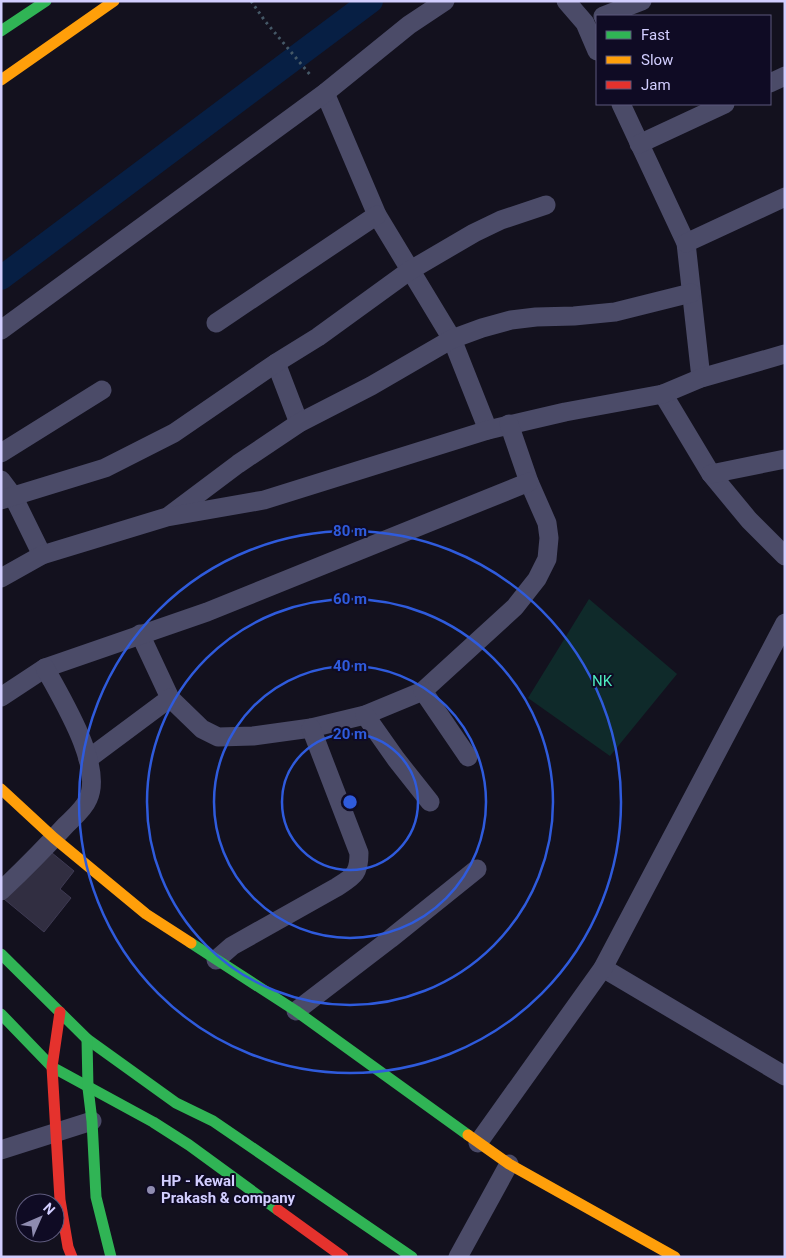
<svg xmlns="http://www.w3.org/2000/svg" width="786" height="1258" viewBox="0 0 786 1258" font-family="Roboto,sans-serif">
  <rect width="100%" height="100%" fill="#13111e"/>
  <path fill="#0f2a2a" d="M589,599L677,674L610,756L528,698Z"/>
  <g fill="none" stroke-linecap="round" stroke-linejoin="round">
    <path stroke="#071f44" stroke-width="24" d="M1,278L371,1"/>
  </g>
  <path fill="#312e41" stroke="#3e3a53" d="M46,848L74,871L60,889L71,898L44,932L4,899Z"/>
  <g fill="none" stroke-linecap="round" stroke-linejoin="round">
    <path stroke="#455867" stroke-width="3" stroke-dasharray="2.5 4" stroke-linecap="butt" d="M251,1L265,21L312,77"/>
    <g stroke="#4b4b68" stroke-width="19">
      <path d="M566,1L585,23L597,51"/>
      <path d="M603,16L642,1"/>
      <path d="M770,83L785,76"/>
      <path d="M325,93L377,215L452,339L488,430"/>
      <path d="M621,104L686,243L701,378"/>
      <path d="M639,144L725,104"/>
      <path d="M686,243L785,197"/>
      <path d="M216,323L377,215"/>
      <path d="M1,330L325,93L409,25L445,1"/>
      <path d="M276,363L299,423"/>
      <path d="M663,394L711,474L749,520L785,556"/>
      <path d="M1,453L102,390"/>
      <path d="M711,474L785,459"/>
      <path d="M1,480L13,496L42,555"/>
      <path d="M1,500L105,468L174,433L276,363L318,337L409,271L474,233L501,220L546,205"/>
      <path d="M170,515L238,464L299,423L371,386L452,339L482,328L511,320L536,317L574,316L615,312L691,293"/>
      <path d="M1,578L42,555L167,517L264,500L488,430L565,412L663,394L701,378L785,354"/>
      <path d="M140,634L170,698L202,729L218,737L253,736L311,728L365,715L423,691L515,607L537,579L547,559L549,538L547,523L529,482L509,424"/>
      <path d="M423,691L468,757"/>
      <path d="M1,697L45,668L207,612L529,482"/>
      <path d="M365,715L396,759L430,802"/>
      <path d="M88,759L170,698"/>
      <path d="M1,891C23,870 45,848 66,825C73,818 84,809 88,799C104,766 61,698 45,668"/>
      <path d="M216,960L232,946L337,887C354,876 359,874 359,853L311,728"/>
      <path d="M603,968L785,1076"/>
      <path d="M296,1011L390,939L477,869"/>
      <path d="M478,1143L603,968L785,623"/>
      <path d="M1,1150L92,1121"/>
      <path d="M458,1257L509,1164"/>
    </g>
    <g stroke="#30b455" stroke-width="11">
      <path d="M1,31L46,1"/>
      <path d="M191,943L296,1011L468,1135"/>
      <path d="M1,954L87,1039L176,1103L213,1121L412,1257"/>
      <path d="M1,1014L52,1067L153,1122L189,1145L278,1210"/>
      <path d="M87,1039L88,1088L92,1121L96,1197L111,1257"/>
    </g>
    <g stroke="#ff9f0a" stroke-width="11">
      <path d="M1,80L114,1"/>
      <path d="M1,789L54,838L146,914L191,943"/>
      <path d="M468,1135L509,1164L675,1257"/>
    </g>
    <g stroke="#e5322d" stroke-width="11">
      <path d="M60,1012L52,1067L60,1200L68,1247L72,1257"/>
      <path d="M278,1210L343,1257"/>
    </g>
  </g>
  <g fill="none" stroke="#2f5bdc" stroke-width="2.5">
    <circle cx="350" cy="802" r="68"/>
    <circle cx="350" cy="802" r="136"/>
    <circle cx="350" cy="802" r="203"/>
    <circle cx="350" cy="802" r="271"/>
  </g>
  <circle fill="#8f8cb0" stroke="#0f0b24" stroke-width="2" cx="151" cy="1190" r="5"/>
  <g text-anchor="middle" stroke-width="4" stroke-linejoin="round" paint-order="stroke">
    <g font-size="15" fill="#4decbf" stroke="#0f0b24">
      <text x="602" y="686">NK</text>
    </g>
    <g font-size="15" font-weight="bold" fill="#d2ceff" stroke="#0f0b24" text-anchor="start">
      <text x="161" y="1186">HP - Kewal<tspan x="161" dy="17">Prakash &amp; company</tspan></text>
    </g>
  </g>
  <circle cx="350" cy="802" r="8" fill="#2f5bdc" stroke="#0f0b24" stroke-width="2.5"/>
  <g font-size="15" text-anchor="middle" font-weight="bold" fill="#2f5bdc" stroke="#0f0b24" stroke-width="4" stroke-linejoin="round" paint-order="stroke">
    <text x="350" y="536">80 m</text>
    <text x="350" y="604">60 m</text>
    <text x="350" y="671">40 m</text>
    <text x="350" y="739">20 m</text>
  </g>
  <rect width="786" height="1258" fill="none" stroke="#d2ceff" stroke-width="5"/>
  <rect x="596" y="15" width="175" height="90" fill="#0f0b24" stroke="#5d597c"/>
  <rect x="606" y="31" width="25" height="8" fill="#30b455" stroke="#5d597c"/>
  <text x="641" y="40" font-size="15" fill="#d2ceff">Fast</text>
  <rect x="606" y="56" width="25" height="8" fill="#ff9f0a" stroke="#5d597c"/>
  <text x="641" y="65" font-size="15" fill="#d2ceff">Slow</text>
  <rect x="606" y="81" width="25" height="8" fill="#e5322d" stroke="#5d597c"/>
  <text x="641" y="90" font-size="15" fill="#d2ceff">Jam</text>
  <g transform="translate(40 1218) rotate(45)"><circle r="24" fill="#0f0b24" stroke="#5d597c"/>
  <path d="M0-4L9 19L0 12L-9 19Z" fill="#8f8cb0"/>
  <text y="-8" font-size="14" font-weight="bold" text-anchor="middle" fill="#d2ceff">N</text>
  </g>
</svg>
